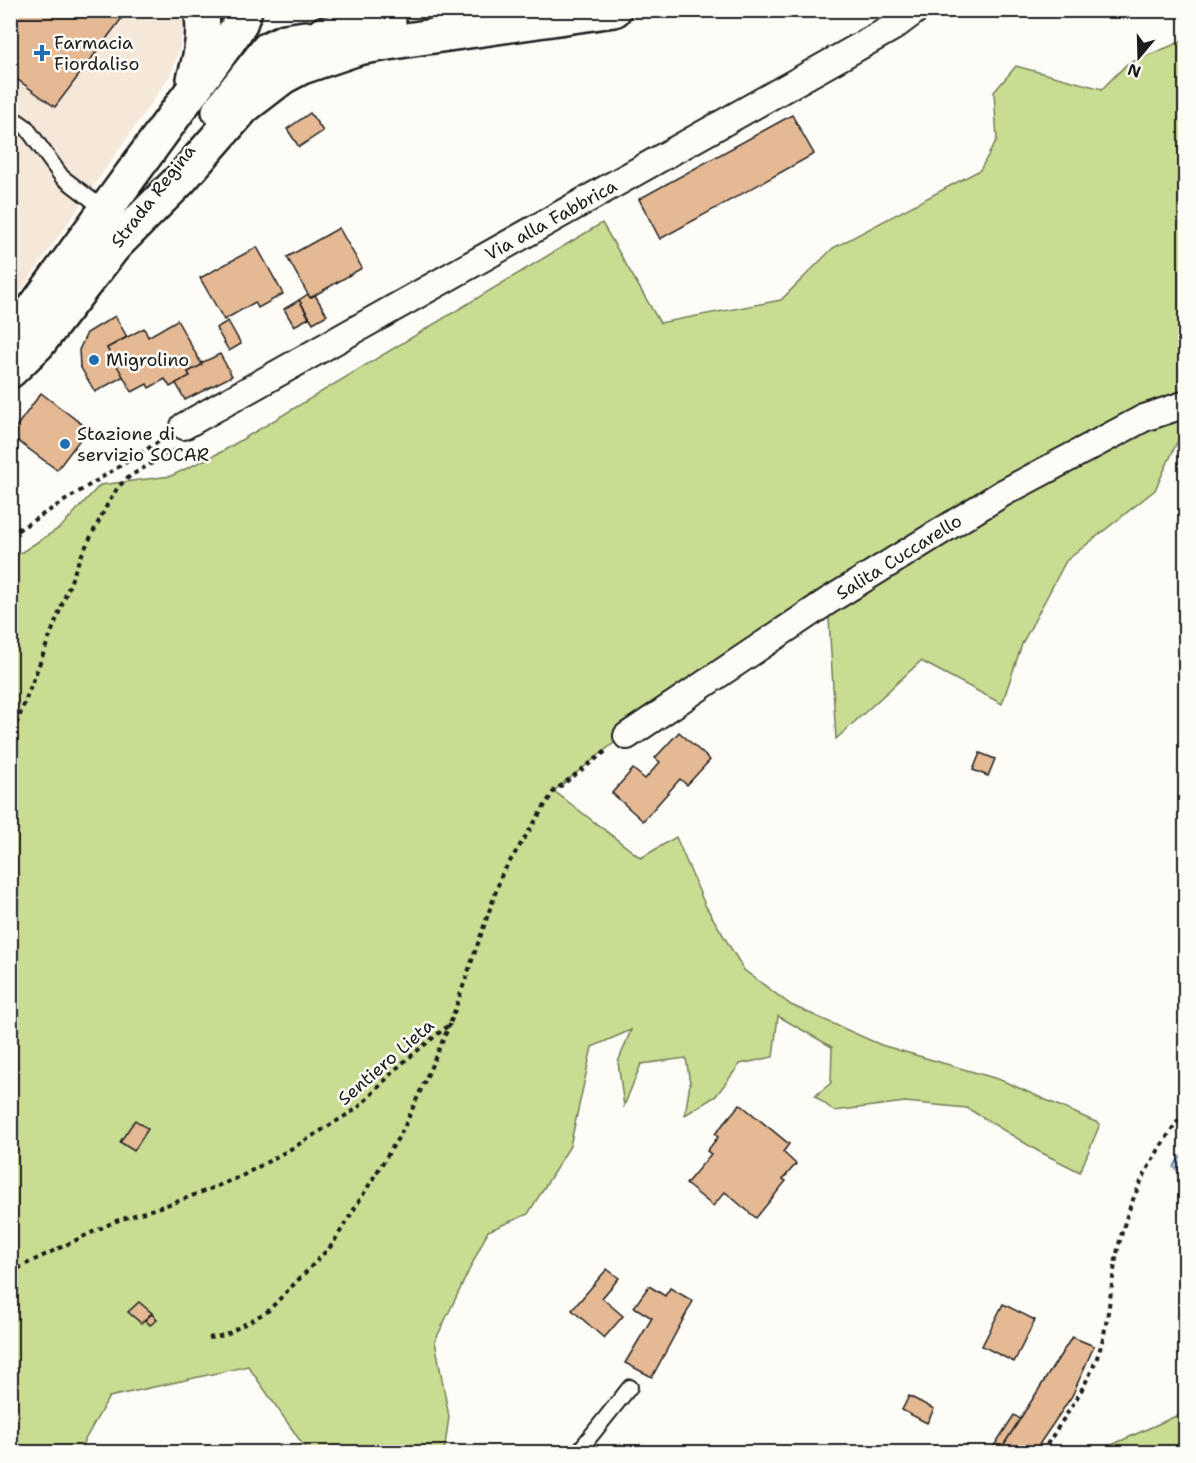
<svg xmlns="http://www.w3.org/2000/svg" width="1196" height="1463" viewBox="0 0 1196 1463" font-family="'Shantell Sans',sans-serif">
  <rect width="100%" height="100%" fill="#fdfcf7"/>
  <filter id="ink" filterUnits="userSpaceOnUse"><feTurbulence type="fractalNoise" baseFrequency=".0167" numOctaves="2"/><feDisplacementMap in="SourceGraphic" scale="12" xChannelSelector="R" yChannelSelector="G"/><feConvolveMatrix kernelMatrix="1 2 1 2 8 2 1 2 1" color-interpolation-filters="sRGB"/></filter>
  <g filter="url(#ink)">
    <path fill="#f6e8d9" d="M11,11H183V30L179,51L170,76L11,305Z"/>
    <g fill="#c9dd92" stroke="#727c57" stroke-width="1.5">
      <path d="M1185,40V425L1155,490L1066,561L1022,644L1002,704L921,661L836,739L828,602L660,706L554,791L641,858L676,837L705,905L744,970L791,1005L881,1045L1001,1080L1100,1124L1080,1172L1038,1151L967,1108L905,1102L834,1111L815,1096L831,1083L832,1047L778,1016L773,1057L740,1064L716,1096L685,1115L690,1083L686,1058L641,1064L624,1106L618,1062L631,1030L592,1047L570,1146L528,1214L488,1231L435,1341L449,1417L444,1452H308L248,1366L109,1397L78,1452H11V559L61,527L100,485L171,476L223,451L602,223L660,323L781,300L833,248L980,170L997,139L994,92L1016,66L1102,89L1127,64Z"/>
      <path d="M1185,1412V1452H1096Z"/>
    </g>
    <path fill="#add3f6" stroke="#738a9f" stroke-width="1.5" d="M1185,1151V1177L1173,1167Z"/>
    <g fill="#e4b994" stroke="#1c1c1c" stroke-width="1.5">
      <path d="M10,10H128L55,107L10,74Z"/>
      <path d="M310,113L323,131L299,147L287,129Z"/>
      <path d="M792,115L814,154L660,239L639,199Z"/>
      <path d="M10,228L18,233L10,243Z"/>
      <path d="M339,228L362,268L310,298L287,257Z"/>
      <path d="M257,247L283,294L258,308L255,302L224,320L200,278Z"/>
      <path d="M308,294L310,298L315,295L327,315L313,323L299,300Z"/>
      <path d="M299,300L309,318L294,326L284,309Z"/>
      <path d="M115,316L127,337L107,348L124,376L95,392L80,366L79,350L87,333Z"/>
      <path d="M177,320L202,365L188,372L190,376L170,387L165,379L149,388L147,384L132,392L107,348L144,328L148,337Z"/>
      <path d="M228,321L241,344L229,351L216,328Z"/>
      <path d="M220,354L232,376L185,400L176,383L190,376L188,372L202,365L201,363Z"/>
      <path d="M41,393L88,429L57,470L10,435Z"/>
      <path d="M679,732L710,760L687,785L680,779L643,821L612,793L633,769L645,779L660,762L655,758Z"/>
      <path d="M980,753L995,759L988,776L973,770Z"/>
      <path d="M740,1104L789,1144L783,1152L796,1164L783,1179L786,1181L756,1218L725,1192L713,1206L686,1184L711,1154L707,1151L718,1137L715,1134Z"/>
      <path d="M135,1120L148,1129L134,1151L120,1142Z"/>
      <path d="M607,1269L619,1278L602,1298L623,1316L604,1338L572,1310Z"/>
      <path d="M649,1286L665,1296L670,1288L693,1301L652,1377L625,1363L652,1318L634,1307Z"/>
      <path d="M139,1302L152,1313L141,1323L128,1312Z"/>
      <path d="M1003,1304L1035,1320L1014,1362L982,1346Z"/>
      <path d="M152,1314L157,1320L150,1325L145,1320Z"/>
      <path d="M1072,1337L1094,1346L1072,1396L1034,1452H999Z"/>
      <path d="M909,1396L934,1409L927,1423L902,1410Z"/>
      <path d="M1014,1415L1020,1419L999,1452H990Z"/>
    </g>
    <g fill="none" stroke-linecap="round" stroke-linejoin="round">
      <g stroke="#1c1c1c" stroke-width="18">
        <g id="service">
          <path d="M10,116L26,127L62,177L105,210"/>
          <path d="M578,1452L630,1387"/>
        </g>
      </g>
      <g stroke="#1c1c1c" stroke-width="30">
        <g id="minor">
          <path d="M184,426L892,28L916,10"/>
          <path d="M627,736L828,601L1003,493L1144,418L1186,404"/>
        </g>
      </g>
      <g stroke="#1c1c1c" stroke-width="38">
        <g id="secondary">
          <path d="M323,34L389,21"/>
          <path d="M194,79C201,57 206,34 201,10"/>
          <path d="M219,111L268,49L285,41L305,38"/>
          <path d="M111,249L181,179L244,107L283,77L302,67L358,48L406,40L614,10"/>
          <path d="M10,344L19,329L230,39L240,24L245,10"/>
          <path d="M10,371L38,344L125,232"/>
        </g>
      </g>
      <g stroke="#1c1c1c" stroke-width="4" stroke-dasharray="4.5 4.5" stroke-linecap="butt">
        <path d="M10,535L163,439"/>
        <path d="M10,741L79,560L107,505L118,487L130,476L174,450"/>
        <path d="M10,1273L30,1262L116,1221L179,1201L240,1177L296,1146L358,1108L400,1065L450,1024L502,874L554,791L606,751"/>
        <path d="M209,1338L225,1335L268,1311L332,1245L403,1130L450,1024"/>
        <path d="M1042,1452C1063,1419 1088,1386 1100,1349C1109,1320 1111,1283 1117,1254C1128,1197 1152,1156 1186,1110"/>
      </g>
      <use href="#service" stroke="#fdfcf7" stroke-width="14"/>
      <use href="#minor" stroke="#fdfcf7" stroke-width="26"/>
      <use href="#secondary" stroke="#fdfcf7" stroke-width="33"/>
    </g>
  </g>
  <g fill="#1f6fb2" stroke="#fdfcf7" stroke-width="2">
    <path d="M39 44h6v6h6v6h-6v6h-6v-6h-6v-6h6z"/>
    <circle cx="94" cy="360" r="6"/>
    <circle cx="65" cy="444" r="6"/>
  </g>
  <g text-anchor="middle" stroke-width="5" stroke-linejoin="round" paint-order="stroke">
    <g font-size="18" fill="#1c1c1c" stroke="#fdfcf7" text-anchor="start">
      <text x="54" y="49">Farmacia<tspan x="54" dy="21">Fiordaliso</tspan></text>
      <text x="106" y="366">Migrolino</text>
      <text x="77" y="440">Stazione di<tspan x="77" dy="21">servizio SOCAR</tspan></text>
    </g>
    <g font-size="18" fill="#1c1c1c" stroke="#fdfcf7">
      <text transform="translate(153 196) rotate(-52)" y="6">Strada Regina</text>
      <text transform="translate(551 220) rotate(-29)" y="6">Via alla Fabbrica</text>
      <text transform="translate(899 557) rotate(-32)" y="6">Salita Cuccarello</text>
      <text transform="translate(386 1062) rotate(-41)" y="6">Sentiero Lieta</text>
    </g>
  </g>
  <rect width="1196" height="1463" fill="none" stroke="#fdfcf7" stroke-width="36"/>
  <rect x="18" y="18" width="1160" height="1427" fill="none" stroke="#1c1c1c" stroke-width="2" filter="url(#ink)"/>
  <g transform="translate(1139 57) rotate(199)" stroke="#fdfcf7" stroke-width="4.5" paint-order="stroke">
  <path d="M0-4.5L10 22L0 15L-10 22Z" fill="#1c1c1c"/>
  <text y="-9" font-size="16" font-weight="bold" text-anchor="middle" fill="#1c1c1c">N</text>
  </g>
</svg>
